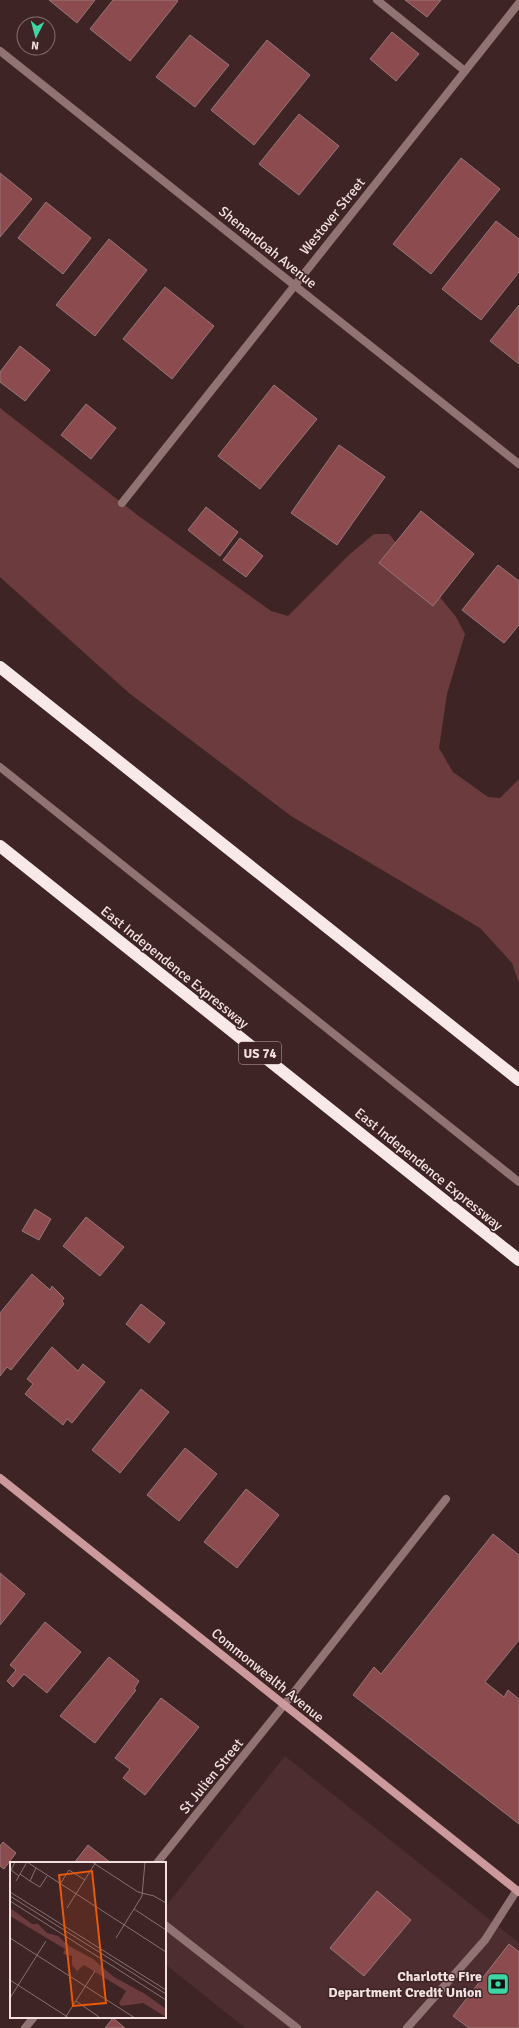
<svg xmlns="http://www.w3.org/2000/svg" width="519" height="2028" viewBox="0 0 519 2028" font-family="Signika,sans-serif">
  <rect width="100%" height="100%" fill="#3e2425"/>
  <path fill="#4d2d2f" d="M285,1756L519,1943V2028H245L165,1964V1907Z"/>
  <path fill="#6c3b3e" d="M0,408L140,517L271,611L288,616L350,554L374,534H389L456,617L465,634L447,694L439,748L453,772L488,797L500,798L519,779V983L512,963L480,928L291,816L129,693L0,577Z"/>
  <g fill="#8c4b4f" stroke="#967778">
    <path d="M49,0H95L77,23Z"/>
    <path d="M113,0H176L178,1L130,61L90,29Z"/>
    <path d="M405,0H441L427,17Z"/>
    <path d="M392,32L419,54L396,81L370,59Z"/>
    <path d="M190,35L229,65L195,107L156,77Z"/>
    <path d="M267,40L310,75L254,145L211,110Z"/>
    <path d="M299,114L339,146L299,195L259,164Z"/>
    <path d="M461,158L500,189L431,274L393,244Z"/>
    <path d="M0,173L32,199L0,237Z"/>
    <path d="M46,202L91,238L63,274L18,238Z"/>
    <path d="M496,221L519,239V272L481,320L442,289Z"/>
    <path d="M109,239L147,270L95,336L56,305Z"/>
    <path d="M165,287L214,326L172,379L123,339Z"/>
    <path d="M519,305V364L490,341Z"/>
    <path d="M20,346L50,370L25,401L0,382V372Z"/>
    <path d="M274,385L317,419L260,489L218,456Z"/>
    <path d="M86,404L116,428L91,459L61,435Z"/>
    <path d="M339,445L385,477L337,545L291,513Z"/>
    <path d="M206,507L238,532L220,556L188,530Z"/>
    <path d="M421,511L474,554L433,606L379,563Z"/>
    <path d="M240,538L263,556L246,577L223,560Z"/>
    <path d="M498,565L519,581V625L504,643L462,610Z"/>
    <path d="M35,1209L51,1219L39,1240L22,1231Z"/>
    <path d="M86,1217L124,1247L100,1276L63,1246Z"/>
    <path d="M32,1274L50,1290L52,1286L64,1298L62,1301L64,1304L11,1370L7,1367L0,1376V1313Z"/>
    <path d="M141,1304L165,1323L149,1343L126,1324Z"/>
    <path d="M52,1347L78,1371L83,1364L105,1382L72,1423L67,1419L63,1425L25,1394L33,1384L27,1379Z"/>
    <path d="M141,1389L169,1412L120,1473L92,1450Z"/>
    <path d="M185,1448L217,1474L179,1521L147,1495Z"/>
    <path d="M246,1489L279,1515L237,1568L204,1542Z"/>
    <path d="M493,1534L519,1555V1640L485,1682L504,1697L508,1690L519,1699V1824L353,1695L374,1667L381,1674Z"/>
    <path d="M0,1573L25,1594L0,1625Z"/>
    <path d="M45,1622L81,1652L47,1693L24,1674L13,1687L7,1681L16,1670L10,1665Z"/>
    <path d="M109,1657L139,1681L134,1689L136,1690L95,1743L60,1716Z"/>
    <path d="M161,1698L199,1727L145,1795L123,1778L130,1769L115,1758Z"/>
    <path d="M3,1842L16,1853L4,1869L0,1866V1846Z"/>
    <path d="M88,1845L111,1863H74Z"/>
    <path d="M377,1891L411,1920L364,1976L330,1948Z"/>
    <path d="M509,1944L519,1952V2028H469L453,2016Z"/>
    <path d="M113,2018L125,2028H105Z"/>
  </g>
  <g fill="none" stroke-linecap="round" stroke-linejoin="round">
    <g stroke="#927374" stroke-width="8">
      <path d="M377,0L465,71"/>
      <path d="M0,767L519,1182"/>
      <path d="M284,1705L446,1499"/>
      <path d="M165,1925L297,2028"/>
      <path d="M407,2028L485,1940L517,1890"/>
    </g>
    <g stroke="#927374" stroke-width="8">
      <path d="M0,51L519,464"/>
      <path d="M122,503L519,3"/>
      <path d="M157,1863L284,1705"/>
      <path d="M25,2028L34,2017"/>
    </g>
    <path stroke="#cc9a9c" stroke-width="8" d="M0,1478L519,1892"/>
    <g stroke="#f8e8e8" stroke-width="12">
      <path d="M0,667L519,1080"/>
      <path d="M0,846L519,1260"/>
    </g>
  </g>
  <defs>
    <g id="bank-square" transform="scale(1.15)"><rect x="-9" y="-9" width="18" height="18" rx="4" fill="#3ed4a3" stroke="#3e2425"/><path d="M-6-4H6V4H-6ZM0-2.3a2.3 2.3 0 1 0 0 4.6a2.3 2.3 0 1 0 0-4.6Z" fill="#111"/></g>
  </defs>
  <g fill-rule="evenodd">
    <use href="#bank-square" x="498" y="1984"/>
  </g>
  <g text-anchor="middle" stroke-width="3" stroke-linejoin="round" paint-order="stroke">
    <rect fill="#3e2425" stroke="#bda8a9" stroke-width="1" x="239" y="1042" width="42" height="22" rx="3"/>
    <g font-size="13" font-weight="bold" fill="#f3e1e2">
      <text x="260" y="1058">US 74</text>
    </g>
    <g font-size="14" fill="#f3e1e2" stroke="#3e2425">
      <text transform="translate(332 216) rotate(-51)" y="5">Westover Street</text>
      <text transform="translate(268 247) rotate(39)" y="5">Shenandoah Avenue</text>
      <text transform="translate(175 967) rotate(39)" y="5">East Independence Expressway</text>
      <text transform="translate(429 1169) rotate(39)" y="5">East Independence Expressway</text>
      <text transform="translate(268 1675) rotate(39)" y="5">Commonwealth Avenue</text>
      <text transform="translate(211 1776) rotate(-51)" y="5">St Julien Street</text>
    </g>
    <g font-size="14" font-weight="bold" fill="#f3e1e2" stroke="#3e2425" text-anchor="end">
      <text x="482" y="1981">Charlotte Fire<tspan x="482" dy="16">Department Credit Union</tspan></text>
    </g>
  </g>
  <g transform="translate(10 1862)">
    <rect width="156" height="156" fill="#3e2425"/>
    <path d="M0,46L22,62H28L37,71L48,74L59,84L83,97L104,115L135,132L156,147V155L133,141L111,144L109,141L116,129L74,103L67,109L62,103V94L53,92L55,87L0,54Z" fill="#6c3b3e"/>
    <path fill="none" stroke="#867071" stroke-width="1" d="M5,0L1,8L9,14M17,0L156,90M82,0L128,30L144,34L156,41M10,12L20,19L26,6M6,19L17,0M20,19L30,25L37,14M50,22L59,8L75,18M0,30L156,128M0,34L156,132M0,39L156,138M57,46L86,0M124,47L156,68M0,76L125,156M106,76L132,34L135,0M0,118L59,156M0,136L36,79M66,139L89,155M55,156L85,109"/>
    <path fill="#e8590c" fill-opacity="0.15" stroke="#e8590c" stroke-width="2" d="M82,9L96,141L63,144L49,13Z"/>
    <rect width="156" height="156" fill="none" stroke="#f3e1e2" stroke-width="2"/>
  </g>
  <g transform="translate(36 36) rotate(186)"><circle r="19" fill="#3e2425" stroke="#867071"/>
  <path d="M0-3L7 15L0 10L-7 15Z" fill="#3ed4a3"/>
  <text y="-6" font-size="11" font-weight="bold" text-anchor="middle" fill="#f3e1e2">N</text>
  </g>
</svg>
